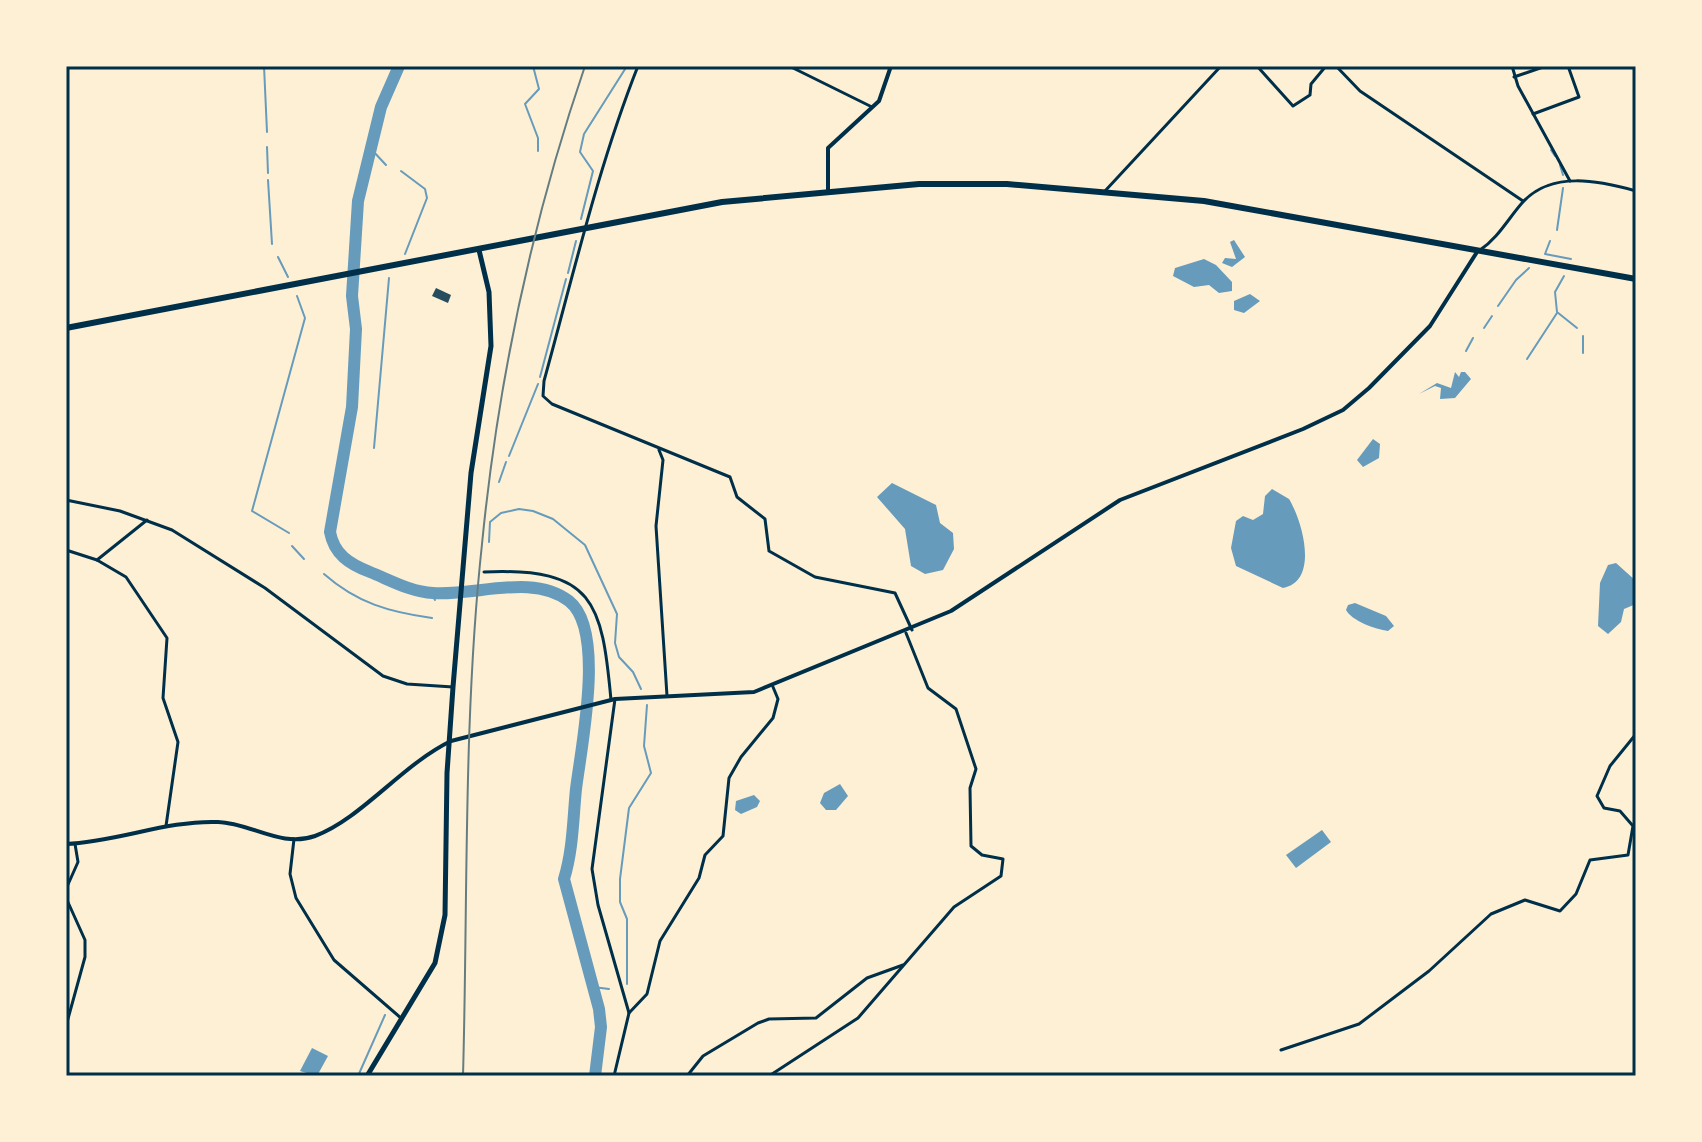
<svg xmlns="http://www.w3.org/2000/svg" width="1702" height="1142" viewBox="0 0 1702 1142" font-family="'Golos Text',sans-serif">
  <rect width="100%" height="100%" fill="#fdf0d5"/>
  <g fill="#669bbc">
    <path d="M1234,240L1245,257L1232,267L1222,263L1225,258L1236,259L1230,242Z"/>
    <path d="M1204,259L1216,265L1232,282V291L1219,293L1209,285L1194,287L1173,276L1175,268Z"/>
    <path d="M1250,294L1260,301L1244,313L1234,310V301Z"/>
    <path d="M1455,372L1459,377L1461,372H1465L1471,379L1455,398L1440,399L1441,388L1435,386L1419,394L1437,383L1451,388Z"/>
    <path d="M1373,439L1380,444L1379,458L1363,467L1357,460Z"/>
    <path d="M892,483L936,505L940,523L953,533L954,549L943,570L925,574L911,566L905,529L877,497Z"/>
    <path d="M1272,489L1289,499C1302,520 1320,581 1283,588L1236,566L1231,548L1236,521L1243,516L1253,520L1263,514L1265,496Z"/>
    <path d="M1616,563L1636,581V604L1624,609L1621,622L1608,634L1598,626L1600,583L1608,565Z"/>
    <path d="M1355,603L1386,616L1394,626L1388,631C1375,629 1352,621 1346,610L1348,605Z"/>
    <path d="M840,784L848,796L836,810H826L820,803L824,793Z"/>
    <path d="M754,795L760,801L757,807L741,814L735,810L736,801Z"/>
    <path d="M1322,830L1331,842L1296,868L1286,855Z"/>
    <path d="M312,1048L328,1056L317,1076L300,1071Z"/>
  </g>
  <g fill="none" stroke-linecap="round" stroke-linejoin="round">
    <g stroke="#669bbc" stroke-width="2">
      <path d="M264,66L267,132"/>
      <path d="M533,66L539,89L525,104L538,138V151"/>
      <path d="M267,147L268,173"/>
      <path d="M372,150L386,165"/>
      <path d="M1551,150L1555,156"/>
      <path d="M1560,165L1563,175"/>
      <path d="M401,171L425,189L427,198L405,254"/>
      <path d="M268,180L272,244"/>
      <path d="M581,219L593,171L580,152L584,134L627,66"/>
      <path d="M1557,230L1563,188"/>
      <path d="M1550,241L1545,254L1571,259"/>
      <path d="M278,257L288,277"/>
      <path d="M568,273L576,241"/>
      <path d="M1564,276L1555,292L1557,312L1577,328"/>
      <path d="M1498,306L1516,280L1529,268"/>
      <path d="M1484,328L1492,316"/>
      <path d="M1583,336V353"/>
      <path d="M1466,351L1473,338"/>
      <path d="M1527,359L1557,313"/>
      <path d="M540,377L566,279"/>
      <path d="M374,448L389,278"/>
      <path d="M509,456L538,384"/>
      <path d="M499,482L506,462"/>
      <path d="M289,533L252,511L305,318L297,296"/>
      <path d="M489,542L490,522L501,513L519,509L533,511L553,519L585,545L617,614L615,643L619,657L633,672L641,689"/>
      <path d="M292,546L304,559"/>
      <path d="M324,574C357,603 389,612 432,618"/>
      <path d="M431,593L435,600"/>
      <path d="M627,984V919L620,902V879L629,808L651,773L644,746L647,705"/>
      <path d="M593,987L609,989"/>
      <path d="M358,1076L385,1015"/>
    </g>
    <path stroke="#669bbc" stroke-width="12" d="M399,66L381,107L358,201L352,296L356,329L352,407L330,532C334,554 349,564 370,572C390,580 411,592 433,593C476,596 533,573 569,601C606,630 581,747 576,789C573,819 573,850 564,879L599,1009L601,1027L595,1076"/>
  </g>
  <path fill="#264d5e" d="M436,288L451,295L448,303L432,296Z"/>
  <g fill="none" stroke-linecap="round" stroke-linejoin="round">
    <g stroke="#003049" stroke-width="3">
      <path d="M638,66C598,167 573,276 544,381L543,396L552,404L730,477L737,497L765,519L769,551L815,577L895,593L912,630"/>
      <path d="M789,66L872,107"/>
      <path d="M1257,66L1293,106L1310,95L1311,84L1326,66"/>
      <path d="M1336,66L1360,91L1523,201"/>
      <path d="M1512,66L1518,86L1570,181"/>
      <path d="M1514,77L1546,66"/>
      <path d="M1533,114L1579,97L1568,66"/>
      <path d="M1105,191L1221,66"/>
      <path d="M1480,250C1498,238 1508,219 1522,203C1551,170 1600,181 1636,191"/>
      <path d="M659,450L663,460L656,526L667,696"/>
      <path d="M66,500L120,511L172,530L265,588L383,676L407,684L453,687"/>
      <path d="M66,550L97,560L126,577L167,638L163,698L178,742L166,826"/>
      <path d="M97,560L147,520"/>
      <path d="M484,572C594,567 602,602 611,700"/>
      <path d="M294,839L290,874L296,898L334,960L402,1019"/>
      <path d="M629,1013L647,994L660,941L699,878L705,855L723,836L729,778L741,757L773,718L778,699L773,687"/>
      <path d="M66,1026L85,957V940L67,900L66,889L78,862L75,844"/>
      <path d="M1281,1050L1359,1024L1429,971L1491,914L1525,900L1560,911L1576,894L1590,860L1628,855L1633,826L1620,811L1604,808L1597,796L1610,766L1636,734"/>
      <path d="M614,1076L629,1013L598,905L592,869L615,699"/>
      <path d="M687,1076L703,1056L758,1023L769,1019L816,1018L867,978L903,965"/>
      <path d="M769,1076L858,1018L954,907L1001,876L1003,859L982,855L971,846L970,788L976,769L956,709L928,688L906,633"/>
    </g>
    <g stroke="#003049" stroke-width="4">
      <path d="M828,191V148L879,101L891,66"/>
      <path d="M66,844C117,842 167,820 218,822C251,823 281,848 315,836C361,819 403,764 451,741L615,699L754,692L951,611L1120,500L1303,429L1343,410L1369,388L1430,326L1477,252"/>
    </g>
    <path stroke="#003049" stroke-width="5" d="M367,1076L435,963L445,915L447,773L453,687L471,473L491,346L489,292L479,250"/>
    <path stroke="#003049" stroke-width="6" d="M66,328L722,202L919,184H1007L1204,201L1636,279"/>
    <path stroke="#657d81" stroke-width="2" d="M463,1076C468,899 463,720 482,544C498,381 532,221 585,66"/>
  </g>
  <rect width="1702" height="1142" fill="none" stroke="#fdf0d5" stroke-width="136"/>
  <rect x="68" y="68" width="1566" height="1006" fill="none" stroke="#003049" stroke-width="3"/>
</svg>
